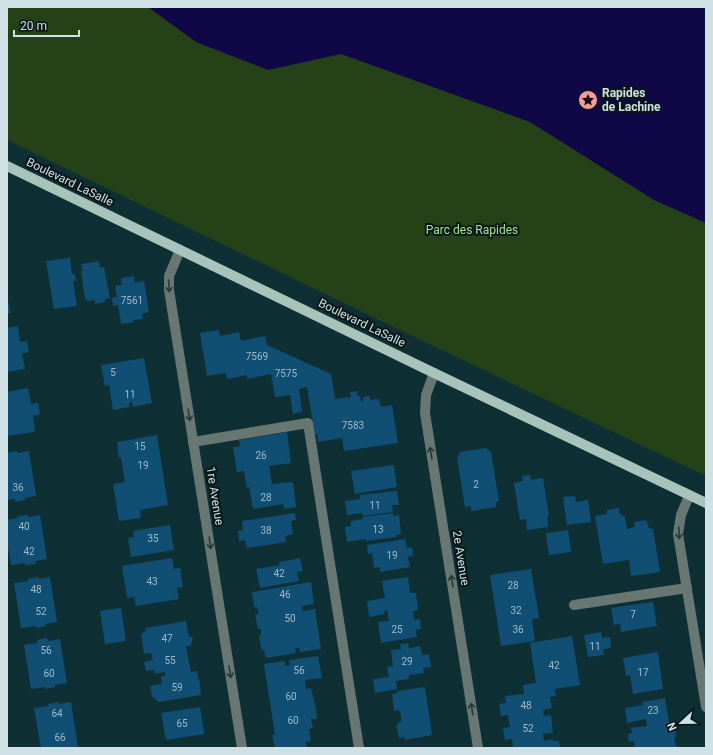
<svg xmlns="http://www.w3.org/2000/svg" width="713" height="755" viewBox="0 0 713 755" font-family="Roboto,sans-serif">
  <rect width="100%" height="100%" fill="#0e3034"/>
  <path fill="#244118" d="M7,7H706V476L385,323L7,140Z"/>
  <path fill="#100747" d="M148,7H706V223L654,200L530,122L341,54L268,70L196,42Z"/>
  <g fill="#104e74">
    <path d="M70,258L72,274H75L76,281H73L77,306L54,309L46,261Z"/>
    <path d="M99,261L100,268L104,267L110,298L105,299V302L95,304V300L87,301L86,298L85,299L81,271H83L81,264Z"/>
    <path d="M134,276L135,283L144,281L149,312L142,314L143,319L133,320L134,322L121,324L118,305L113,306L112,298L117,297L115,286L122,285L121,278Z"/>
    <path d="M7,297L11,313L7,314Z"/>
    <path d="M18,326L20,342L27,341L29,352L22,354L25,369L7,372V328Z"/>
    <path d="M219,330L220,336L239,332L241,341L265,336L267,345L331,374L335,399L351,397L350,392L357,391L358,396H360L361,401H363V397L370,396V400L379,399L381,407L392,405L398,443L344,451L342,438L318,442L317,434L315,435L307,387L299,389L302,412L293,414L290,395L275,397L271,374L247,379V375L227,379L226,373L207,376L200,333Z"/>
    <path d="M144,358L152,403L133,407L132,402L129,403V407L113,410L109,385L105,386L101,365Z"/>
    <path d="M28,388L31,404L38,403L39,409L40,414L33,416L35,432L7,436V392Z"/>
    <path d="M287,432L291,463L269,466L272,484L293,482L296,507L284,509L283,504L253,509L249,487L247,488L244,471L237,472L233,447L240,446L239,440Z"/>
    <path d="M157,435L168,505L140,510L141,518L119,521L113,484L125,482L121,458L119,459L117,442Z"/>
    <path d="M486,448L491,452L499,501L496,502V507L471,511V506L465,507L457,458L460,452Z"/>
    <path d="M17,451V453L29,451L36,496L25,498V500L15,502V499L7,500V453Z"/>
    <path d="M394,465L397,487L355,494L351,471Z"/>
    <path d="M530,475L531,480L543,478L549,516H547L548,527L527,530L526,519L520,520L514,483L523,481L522,476Z"/>
    <path d="M397,491L399,505H392L393,512L363,516L362,513L347,515L345,501L360,499V495Z"/>
    <path d="M575,496L576,502L588,500L591,522L567,525L563,497Z"/>
    <path d="M619,508V513L625,517L627,529L635,527L634,522L646,520L649,528L653,529L660,572L631,576L629,560L603,564L595,516L607,514V510Z"/>
    <path d="M295,513L296,520L291,521L293,534L285,536L286,542L247,548L245,540L239,541L238,531L243,530L242,521Z"/>
    <path d="M393,513L394,516L399,515L400,524L401,534L396,535V537L366,541V539L347,542L345,527L351,526V521L363,519V517Z"/>
    <path d="M28,515V517L40,515L47,559L35,561L36,564L25,565V563L11,565L7,542V520L18,518L17,516Z"/>
    <path d="M170,525L174,550L131,557L128,538L134,537L133,531Z"/>
    <path d="M568,530L571,552L549,555L546,533Z"/>
    <path d="M405,539L407,548L412,547L413,556L408,557L410,567L380,572V567L374,568L372,553L368,554L367,545Z"/>
    <path d="M172,558L174,569L180,568L183,587L177,588L179,599L136,606L134,597L127,598L122,566Z"/>
    <path d="M300,558L303,571L297,572L299,581L260,588L256,569L280,565L279,562Z"/>
    <path d="M531,569L539,618L532,619L535,641L501,646L490,575Z"/>
    <path d="M38,577V579L50,577L57,622L45,624L46,626L36,628V626L21,628L14,583L28,581L27,579Z"/>
    <path d="M408,577L410,593H416L418,610L413,612L414,620L420,619L421,629L416,630L417,637L381,643L378,622L389,621L387,610L384,611L385,614L369,617L367,601L385,598L382,581Z"/>
    <path d="M311,582L314,604L302,606L303,611L315,609L321,649L300,652L299,648H295L296,653L266,658L264,650L262,651L259,636L261,635V629H258L255,614H259L257,607H254L252,592Z"/>
    <path d="M653,602L657,626L621,632L620,624L614,625L611,608Z"/>
    <path d="M121,608L126,641L105,644L100,611Z"/>
    <path d="M186,621L189,637L193,636L191,646H186L191,672L197,671L198,679L199,678L201,695L159,702L152,696L150,686L162,684L161,677L165,676V672L155,674L154,670L146,671L144,662L153,660L151,653L144,654L141,634L146,631L145,628Z"/>
    <path d="M601,632L602,638L610,637L611,648L603,649L604,655L588,657L584,635Z"/>
    <path d="M572,636L580,685L555,689L556,696L550,697L552,708L543,710L544,716L551,715L553,733L543,734L544,741L553,739V741H559L560,748H511L513,746L512,739L505,740L503,728L510,727L508,715L501,716L499,704L506,703L505,696L524,694L523,685L536,683L530,643Z"/>
    <path d="M47,638L48,641L60,639L67,683L55,685V687L45,689V687L31,689L24,645L38,643L37,640Z"/>
    <path d="M408,643L409,648L420,646L422,655L429,654L431,667L423,668L424,673L409,675V679L396,681L397,689L375,693L373,679L389,677L387,667L393,666L391,650L401,649L400,644Z"/>
    <path d="M658,652L663,689L633,694L630,675L626,676L623,658Z"/>
    <path d="M318,656L322,678L305,680L306,689L311,688L316,709L317,719H311L313,728L309,729L311,741L306,742L307,748H275L272,735H275L264,664L285,661V666L290,665L289,660Z"/>
    <path d="M425,687L432,735L405,740V737L399,738L396,725H398V723L401,722V716L399,710L394,711L392,694L397,693V691Z"/>
    <path d="M665,698L669,722H671L672,730L675,729L676,737L674,738L676,746H678V748H635L634,741L629,742L628,734L632,733L631,728L647,726L646,719L627,723L625,708L643,705L642,702Z"/>
    <path d="M58,702L59,704L71,702L78,747L70,748H41L34,708L49,706L48,704Z"/>
    <path d="M200,707L204,734L166,740L161,713Z"/>
  </g>
  <g fill="none" stroke-linecap="round" stroke-linejoin="round">
    <g stroke="#697772" stroke-width="10">
      <path d="M180,250L169,276V290L242,748"/>
      <path d="M434,373L426,395L425,413L478,748"/>
      <path d="M193,442L308,423L359,748"/>
      <path d="M689,496L681,515L678,534L706,707"/>
      <path d="M574,605L687,588"/>
    </g>
    <path stroke="#a7c3ba" stroke-width="10" d="M7,166L434,373L706,503"/>
  </g>
  <defs><path id="oneway-shaft" d="M-6 0H5M1.5-3L5.5 0L1.5 3" fill="none" stroke-width="1.6" stroke-linecap="round" stroke-linejoin="round"/></defs>
  <g stroke="#2a3737">
    <use href="#oneway-shaft" transform="translate(169 286) rotate(87)"/>
    <use href="#oneway-shaft" transform="translate(189 415) rotate(81)"/>
    <use href="#oneway-shaft" transform="translate(431 453) rotate(-99)"/>
    <use href="#oneway-shaft" transform="translate(679 533) rotate(88)"/>
    <use href="#oneway-shaft" transform="translate(210 543) rotate(81)"/>
    <use href="#oneway-shaft" transform="translate(452 581) rotate(-99)"/>
    <use href="#oneway-shaft" transform="translate(230 672) rotate(81)"/>
    <use href="#oneway-shaft" transform="translate(472 709) rotate(-99)"/>
  </g>
  <defs>
    <g id="sight-disc" transform="scale(1)"><circle r="9.5" fill="#f59b99" stroke="#081517"/><path d="M0-6L1.8-2.2L6-1.7L2.9 1.2L3.7 5.4L0 3.3L-3.7 5.4L-2.9 1.2L-6-1.7L-1.8-2.2Z" fill="#111"/></g>
  </defs>
  <g fill-rule="evenodd">
    <use href="#sight-disc" x="588" y="100"/>
  </g>
  <g text-anchor="middle" stroke-width="4" stroke-linejoin="round" paint-order="stroke">
    <g font-size="10" fill="#9fbcc8">
      <text x="132" y="304">7561</text>
      <text x="257" y="360">7569</text>
      <text x="113" y="376">5</text>
      <text x="286" y="377">7575</text>
      <text x="130" y="398">11</text>
      <text x="353" y="429">7583</text>
      <text x="140" y="450">15</text>
      <text x="261" y="459">26</text>
      <text x="143" y="469">19</text>
      <text x="476" y="488">2</text>
      <text x="18" y="491">36</text>
      <text x="266" y="501">28</text>
      <text x="375" y="509">11</text>
      <text x="24" y="530">40</text>
      <text x="378" y="533">13</text>
      <text x="266" y="534">38</text>
      <text x="153" y="542">35</text>
      <text x="29" y="555">42</text>
      <text x="392" y="559">19</text>
      <text x="279" y="577">42</text>
      <text x="152" y="585">43</text>
      <text x="513" y="589">28</text>
      <text x="36" y="593">48</text>
      <text x="285" y="598">46</text>
      <text x="516" y="614">32</text>
      <text x="41" y="615">52</text>
      <text x="633" y="618">7</text>
      <text x="290" y="622">50</text>
      <text x="397" y="633">25</text>
      <text x="518" y="633">36</text>
      <text x="167" y="642">47</text>
      <text x="595" y="650">11</text>
      <text x="46" y="654">56</text>
      <text x="170" y="664">55</text>
      <text x="407" y="665">29</text>
      <text x="554" y="669">42</text>
      <text x="299" y="674">56</text>
      <text x="643" y="676">17</text>
      <text x="49" y="677">60</text>
      <text x="177" y="691">59</text>
      <text x="291" y="700">60</text>
      <text x="526" y="709">48</text>
      <text x="653" y="714">23</text>
      <text x="57" y="717">64</text>
      <text x="293" y="724">60</text>
      <text x="182" y="727">65</text>
      <text x="528" y="732">52</text>
      <text x="60" y="741">66</text>
    </g>
    <g font-size="12" font-weight="bold" fill="#cfe1e4" stroke="#081517" text-anchor="start">
      <text x="602" y="97">Rapides<tspan x="602" dy="14">de Lachine</tspan></text>
    </g>
    <g font-size="12" fill="#cfe1e4" stroke="#081517">
      <text transform="translate(70 182) rotate(26)" y="4">Boulevard LaSalle</text>
      <text transform="translate(362 323) rotate(26)" y="4">Boulevard LaSalle</text>
      <text transform="translate(215 496) rotate(81)" y="4">1re Avenue</text>
      <text transform="translate(461 558) rotate(81)" y="4">2e Avenue</text>
    </g>
    <g font-size="12" fill="#a2e68a" stroke="#081517">
      <text x="472" y="234">Parc des Rapides</text>
    </g>
  </g>
  <rect width="713" height="755" fill="none" stroke="#cfe1e4" stroke-width="16"/>
  <g transform="translate(681 723) rotate(248)" stroke="#081517" stroke-width="3" paint-order="stroke">
  <path d="M0-3L7 15L0 10L-7 15Z" fill="#cfe1e4"/>
  <text y="-6" font-size="11" font-weight="bold" text-anchor="middle" fill="#cfe1e4">N</text>
  </g>
  <path d="M14 30v6h65v-6" fill="none" stroke="#cfe1e4" stroke-width="2"/>
  <text x="20" y="30" font-size="12" fill="#cfe1e4" stroke="#081517" stroke-width="3" paint-order="stroke">20 m</text>
</svg>
